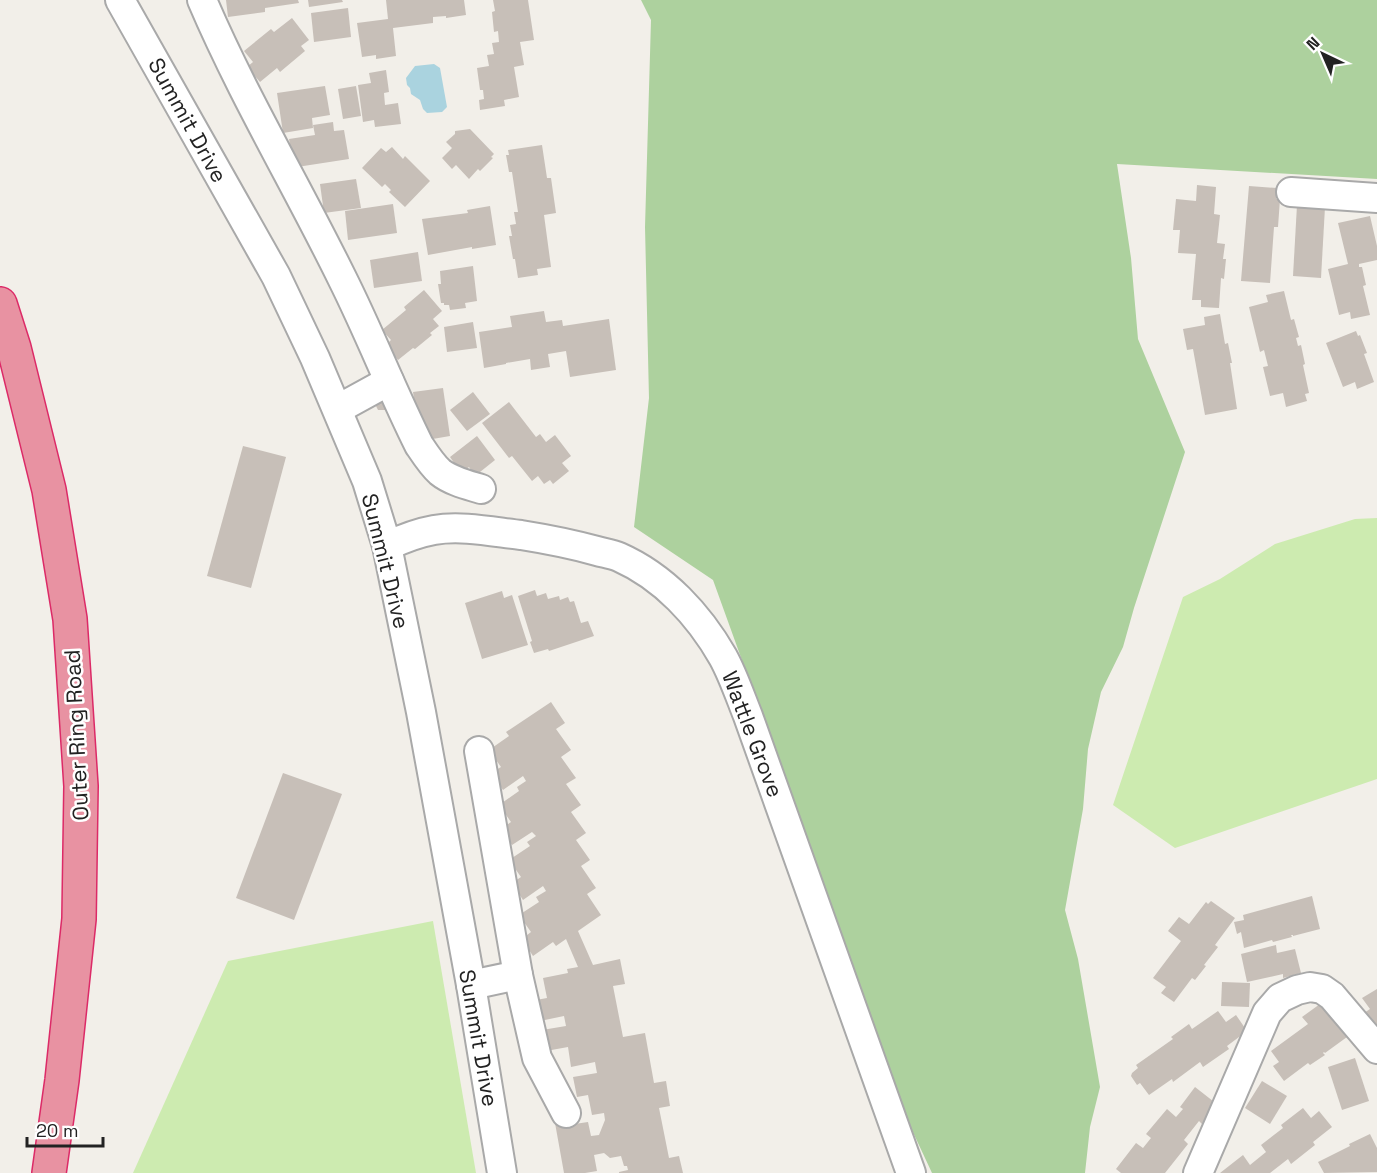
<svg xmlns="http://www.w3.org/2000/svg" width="1377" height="1173" viewBox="0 0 1377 1173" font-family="'Space Grotesk',sans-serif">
  <rect width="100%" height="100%" fill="#f2efe9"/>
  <g fill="#cdebb0">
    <path d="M1377,518V779L1175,848L1113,805L1183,597L1220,579L1275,544L1355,519Z"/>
    <path d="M433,921L476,1173H133L228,961Z"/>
  </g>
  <path fill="#add19e" d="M641,0H1377V179L1117,164L1131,258L1138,339L1185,452L1134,608L1123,647L1101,692L1088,749L1083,809L1065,910L1078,959L1100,1087L1090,1127L1085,1173H932L911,1128L713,580L634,527L649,398L645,227L651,20Z"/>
  <path fill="#aad3df" d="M434,64L440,68L447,107L442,112L427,113L423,109L420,100L411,94L410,88L407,85L406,78L415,66Z"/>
  <g fill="#c7bfb8">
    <path d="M226,0H298L299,3L265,8V12L228,17Z"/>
    <path d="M308,0H342L343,2L309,7Z"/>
    <path d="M386,0H464L466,15L446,18V16L433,17V23L393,28L396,56L376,59V55L362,57L357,23L388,19Z"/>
    <path d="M493,0H528L534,40L520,42L524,65L514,67L519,97L504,100L505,106L480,110L479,100L484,99L483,90H480L477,68L489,66L487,55L494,54L492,43L499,42L498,31L494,32L492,12L495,11Z"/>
    <path d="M348,8L351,37L314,42L311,13Z"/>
    <path d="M292,18L309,40L301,46L305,51L280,72L277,68L260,82L247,67L253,62L244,51L271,29L274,32Z"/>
    <path d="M386,70L389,92L384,93L385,105L398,103L401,124L375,127L374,120L363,122L358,85L371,83L369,73Z"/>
    <path d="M325,86L330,115L312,118L313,128L283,133L277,93Z"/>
    <path d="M356,86L361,116L343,119L338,89Z"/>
    <path d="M333,122L334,131L344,130L349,159L297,167L295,157H292L289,139L315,135L313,125Z"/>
    <path d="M470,129L494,154L491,157L493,158L480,171L478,169L469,179L456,165L452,169L442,158L452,148L446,142L455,134V131Z"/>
    <path d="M542,145L547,178H551L556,213L544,215L551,267L537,269L538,275L518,278L515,259H513L509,236H512L510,225L516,224L514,212H518L512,172H509L506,155H509L508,150Z"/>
    <path d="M392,147L403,159L405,156L430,181L405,207L389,192L391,190L385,184L382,187L362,168L381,148L386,152Z"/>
    <path d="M356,179L361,208L324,213L320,184Z"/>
    <path d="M1197,185L1216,187L1214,214L1220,215L1217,243L1225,244L1223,259H1226L1224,279L1221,278L1219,308L1201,307V300H1192L1196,254L1178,253L1180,230H1173L1176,199L1196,201Z"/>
    <path d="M1249,186L1277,188L1276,199H1280L1278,227H1274L1270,283L1241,281Z"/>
    <path d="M393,204L397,233L348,240L345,211Z"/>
    <path d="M1297,205L1325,207L1321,278L1293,276Z"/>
    <path d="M490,206L496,245L472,249V247L428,255L422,219L468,213L467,210Z"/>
    <path d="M1370,216L1377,246V260L1359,264V267H1362L1366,285L1363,286L1370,315L1351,319L1350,312L1339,315L1328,269L1348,264L1338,223Z"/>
    <path d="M418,252L422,281L374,288L370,260Z"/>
    <path d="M473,266L477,301L465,303L466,308L450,310L449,305H444V303H441L438,284H441L440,271Z"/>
    <path d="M424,290L442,311L433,319L439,326L430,333L432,335L415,349L413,348L398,360L386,345L391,340L382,330L406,310L404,307Z"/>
    <path d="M1284,291L1291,320L1294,319L1299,337L1296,338L1298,346L1301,345L1305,364L1303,365L1309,393L1305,394L1307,401L1286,407L1283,393L1270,396L1263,367L1268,366L1264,350L1260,352L1249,307L1268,302L1266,295Z"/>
    <path d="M544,311L546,322L562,320L563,326L609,319L616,370L570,377L566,351L548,354L550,367L531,370L530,359L506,363V364L484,368L479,332L512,327L510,316Z"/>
    <path d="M1220,314L1225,344L1228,343L1232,363H1230L1237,409L1205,415L1193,349L1187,350L1183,329L1205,325L1204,317Z"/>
    <path d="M473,322L477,348L447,352L444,327Z"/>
    <path d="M1356,331L1358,336L1360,335L1367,353L1364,354L1374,382L1357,389L1355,382L1343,387L1326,343Z"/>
    <path d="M443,388L450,436L421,441L413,392Z"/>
    <path d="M473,392L490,414L467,431L450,410Z"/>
    <path d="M384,400L388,410H378L375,404Z"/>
    <path d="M509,402L536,437L540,434L546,442L555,435L571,456L562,463L569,471L553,484L550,480L544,484L538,476L532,481L512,456L509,458L482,423Z"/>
    <path d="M477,436L495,460L475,476L469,467L461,473L450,457Z"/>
    <path d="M243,446L286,457L251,588L207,576Z"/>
    <path d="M535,590L537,596L546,593L548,599L559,596L560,600L568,597L570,602L574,601L581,623L588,621L594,636L549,651L548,649L534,653L530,642L532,641L518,596Z"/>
    <path d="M502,591L504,598L512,595L528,645L482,659L465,603Z"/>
    <path d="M551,702L565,723L556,729L571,750L561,757L576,778L566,784L581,805L571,812L586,833L576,840L590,860L581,866L596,888L587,894L601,915L578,931L593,965L620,959L625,984L613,986L623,1037L645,1033L654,1083L666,1081L670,1106L659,1108L669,1158L679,1156L683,1173H619V1172L628,1170L627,1166H624L621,1156L610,1158L604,1153L594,1155L597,1171L585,1173H564L555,1123L568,1121V1125L588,1122L591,1136L599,1135L605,1120L604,1113L592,1115L588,1095L577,1097L573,1077L597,1073L596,1068L595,1062L571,1067L568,1047L546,1051L542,1030L566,1026L564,1016L540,1021L536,1000L547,998L543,978L568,973L567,969L578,967L566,939L556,946L553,942L533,956L522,939L531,932L519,915L539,902L536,897L546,891L543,886L523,900L512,883L521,877L509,860L530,846L527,842L536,836L532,832L512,845L501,829L511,822L499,805L519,791L517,787L526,781L523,776L503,790L491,773L501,767L489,750L509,736L506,732Z"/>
    <path d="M283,773L342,794L294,920L236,898Z"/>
    <path d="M1312,896L1320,929L1293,936V935H1291L1292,937L1273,942L1272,940L1244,948L1241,932L1237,934L1234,922L1244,920L1243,915Z"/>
    <path d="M1211,901L1235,918L1215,945L1218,947L1204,965L1206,966L1195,980L1192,978L1174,1002L1161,993L1166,987L1153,978L1181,941L1168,931L1179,917L1189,924L1206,902L1208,904Z"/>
    <path d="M1276,945L1277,953L1295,949L1301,973L1283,978V974L1247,982L1241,954Z"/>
    <path d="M1222,982L1250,983L1249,1007L1221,1006Z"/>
    <path d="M1377,989V1026L1374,1028L1364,1013L1370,1009L1362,998Z"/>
    <path d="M1320,1004L1326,1012L1328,1010L1347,1037L1325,1053L1324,1052L1323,1053L1325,1055L1310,1065L1308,1063L1284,1081L1273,1066L1279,1062L1271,1051L1308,1024L1302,1017Z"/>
    <path d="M1218,1011L1226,1022L1236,1015L1247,1031L1227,1046L1229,1049L1203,1067L1200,1062L1173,1082L1172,1079L1149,1095L1140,1083L1137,1085L1131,1076L1132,1073L1138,1068L1136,1065L1173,1039L1171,1037L1189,1024L1192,1029Z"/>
    <path d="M1355,1058L1369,1101L1342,1110L1328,1067Z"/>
    <path d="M1262,1081L1287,1096L1270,1124L1245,1108Z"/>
    <path d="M1195,1087L1218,1105L1202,1124L1199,1121L1184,1140L1188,1144L1165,1173H1121L1116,1169L1136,1143L1143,1148L1151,1138L1146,1134L1167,1109L1176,1117L1183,1109L1180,1107Z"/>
    <path d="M1303,1108L1311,1118L1319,1111L1332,1127L1313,1142L1315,1145L1291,1164L1288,1159L1270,1173H1220L1243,1155L1250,1165L1266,1152L1261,1145L1283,1128L1281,1125Z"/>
    <path d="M1370,1134L1377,1148V1172L1324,1173L1318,1162L1350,1146L1349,1144Z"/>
  </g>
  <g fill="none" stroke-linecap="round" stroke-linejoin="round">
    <g stroke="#a9a9a9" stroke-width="32">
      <g id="minor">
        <path d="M120,0L276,276L315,358L367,481L387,546L421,712L471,985L502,1173"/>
        <path d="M202,0C243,96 297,186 343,280C370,334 392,391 419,445C425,454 432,465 440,472C451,481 468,485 481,489"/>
        <path d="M1291,192L1377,198"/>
        <path d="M338,409L389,381"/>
        <path d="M387,546C402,539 417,533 434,530C461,525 494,532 521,535C546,539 572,544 597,551C604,553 612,554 619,557C664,577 699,615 723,657C733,675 740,696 748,716L911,1173"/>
        <path d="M479,751L518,975L537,1058L566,1113"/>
        <path d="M471,985L518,975"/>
        <path d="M1198,1173L1267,1013L1280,998L1297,990L1310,987L1322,989L1332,996L1377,1049"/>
      </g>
    </g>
    <g stroke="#dc2a67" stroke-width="36">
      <path id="highway" d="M0,304L14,348L49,490L70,619L81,786L79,919L62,1080L49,1173"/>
    </g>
    <use href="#minor" stroke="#fff" stroke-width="28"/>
    <use href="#highway" stroke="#e892a2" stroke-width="33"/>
  </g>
  <g text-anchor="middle" stroke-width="5" stroke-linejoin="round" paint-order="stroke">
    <g font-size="22" fill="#222" stroke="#fff">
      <text transform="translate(188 120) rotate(61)" y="8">Summit Drive</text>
      <text transform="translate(386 561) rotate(76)" y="8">Summit Drive</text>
      <text transform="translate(753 734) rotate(69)" y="8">Wattle Grove</text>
      <text transform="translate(76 735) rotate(-93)" y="8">Outer Ring Road</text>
      <text transform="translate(479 1038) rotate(80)" y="8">Summit Drive</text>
    </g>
  </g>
  <g transform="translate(1323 54) rotate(316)" stroke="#ffffff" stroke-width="4.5" paint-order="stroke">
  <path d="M0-4.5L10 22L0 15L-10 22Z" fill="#222222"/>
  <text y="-9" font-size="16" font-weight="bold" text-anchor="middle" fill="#222222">N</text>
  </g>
  <path d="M27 1137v9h76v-9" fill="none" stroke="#222222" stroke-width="3"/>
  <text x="36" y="1137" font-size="18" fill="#222222" stroke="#ffffff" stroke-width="4.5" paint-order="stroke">20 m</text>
</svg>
